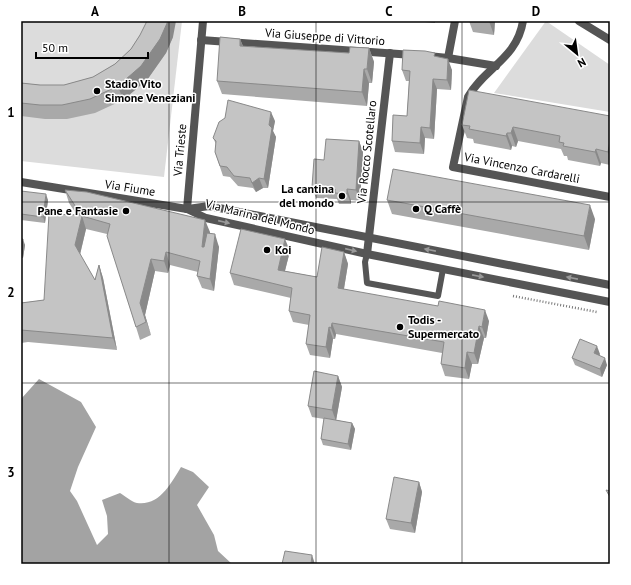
<svg xmlns="http://www.w3.org/2000/svg" width="631" height="585" viewBox="0 0 631 585" font-family="'PT Sans',sans-serif">
  <rect width="100%" height="100%" fill="#fff"/>
  <g fill="#dcdcdc">
    <path d="M21,21H182L164,177L21,161Z"/>
    <path d="M546,21L610,65V112L494,93Z"/>
  </g>
  <path fill="#a3a3a3" d="M39,379L81,402L96,427L78,467L70,491L77,501L97,545L108,534L107,516L102,500L120,493C125,496 132,502 137,503C160,506 171,483 181,467L193,472L209,487L197,505L214,535L218,551L232,564H21V399Z"/>
  <g fill="none" stroke-linecap="round" stroke-linejoin="round">
    <path stroke="#777" stroke-width="2.5" stroke-dasharray="1 2" stroke-linecap="butt" d="M513,296L597,312"/>
    <path stroke="#555" stroke-width="6" d="M367,254L365,262L367,283L438,296L443,269"/>
    <g stroke="#555" stroke-width="8">
      <path d="M523,21C517,59 484,68 468,97L453,167L610,197"/>
      <path d="M579,21L610,40"/>
      <path d="M201,40L413,55"/>
      <path d="M428,56L448,58L496,66"/>
      <path d="M448,58L455,21"/>
      <path d="M21,182L187,209L206,218L367,254L610,302"/>
      <path d="M187,209L203,21"/>
      <path d="M188,209L209,206L610,285"/>
      <path d="M367,254L390,53"/>
    </g>
  </g>
  <g fill="#a9a9a9">
    <path d="M415,21H435V23Z"/>
    <path d="M469,21H495L494,35L473,32Z"/>
    <path d="M140,35L173,37L166,53L147,80L123,100L95,113L67,119H45L21,116V83L40,85H64L93,77L115,64L131,49Z"/>
    <path d="M240,39L243,46L349,53L369,48L374,62L372,83H369L367,106L222,94L217,81Z"/>
    <path d="M436,56L452,70L451,90L437,89L434,139L425,138L424,154L395,152L392,141L407,116L409,81H406L402,70Z"/>
    <path d="M610,116V165L601,163L600,166L568,160L567,156H564L561,149L518,141L516,147L512,146L511,150L474,143L473,139L467,138L462,125Z"/>
    <path d="M275,121L273,131L276,137L268,188H263L256,192L253,188L238,186L230,177L223,176L215,152L216,144L213,138Z"/>
    <path d="M359,141L363,152L360,201L351,200V204H339L337,199L316,198L312,187L324,160Z"/>
    <path d="M65,190L210,232V233L219,247L214,291L202,288L197,276L198,272L170,265L168,273L155,271L145,315L151,335L140,340L136,327L107,234L86,229L80,255L95,280L99,265L103,278L117,350L28,342L21,343V303L44,300L77,215L69,203Z"/>
    <path d="M21,191L48,200L45,223L21,220Z"/>
    <path d="M387,200L595,219L589,250L392,214Z"/>
    <path d="M21,239L25,245L23,258H21Z"/>
    <path d="M290,251L285,271L317,277L344,252L348,264L344,289L489,321L486,338H484L478,364H472L469,379L445,376L441,364L442,353L336,334L335,339H333L330,358L310,355L306,344L309,325L293,322L289,311L291,298L234,285L230,273Z"/>
    <path d="M600,354L599,355L607,365L602,377L575,365L572,358Z"/>
    <path d="M338,376L342,387L336,420L352,423L355,429L351,450L323,445L321,439L324,419L312,417L308,406Z"/>
    <path d="M419,482L422,492L415,533L390,529L386,519Z"/>
  </g>
  <g fill="#898989">
    <path d="M168,21H176L173,37L166,53L147,80L123,100L118,86Z"/>
    <path d="M489,21H495L494,35Z"/>
    <path d="M240,39L245,52L240,46Z"/>
    <path d="M369,48L374,62L372,83L367,69Z"/>
    <path d="M448,59L452,70L451,90L447,80Z"/>
    <path d="M364,69L369,83L367,106L362,92Z"/>
    <path d="M433,79L437,89L434,139L430,128Z"/>
    <path d="M271,112L275,121L273,131L276,137L268,188L264,179L269,125Z"/>
    <path d="M421,127L425,138L424,154L420,143Z"/>
    <path d="M513,127L518,141L516,147L511,133Z"/>
    <path d="M507,133L512,146L511,150L506,136Z"/>
    <path d="M359,141L363,152L360,201L356,190Z"/>
    <path d="M610,141V157L608,152Z"/>
    <path d="M596,149L601,163L600,166L595,152Z"/>
    <path d="M259,178L263,188L256,192L252,183Z"/>
    <path d="M347,189L351,200V204L347,194Z"/>
    <path d="M46,194L48,200L45,223L43,217Z"/>
    <path d="M590,205L595,219L589,250L584,236Z"/>
    <path d="M82,216L86,229L79,258L75,245Z"/>
    <path d="M205,220L210,232L207,259L202,247Z"/>
    <path d="M215,234L219,247L214,291L210,279Z"/>
    <path d="M23,239L25,245L23,258L21,252Z"/>
    <path d="M285,239L290,251L282,282L278,270Z"/>
    <path d="M166,252L170,265L168,273L164,261Z"/>
    <path d="M344,252L348,264L342,300L338,288Z"/>
    <path d="M151,259L155,271L145,315L151,335L140,303Z"/>
    <path d="M99,265L103,278L117,350L113,338Z"/>
    <path d="M485,310L489,321L486,338L482,327Z"/>
    <path d="M332,323L336,334L335,339L331,328Z"/>
    <path d="M479,326L484,338L478,364L474,353Z"/>
    <path d="M329,327L333,339L330,358L326,347Z"/>
    <path d="M597,346L600,354L597,361L594,353Z"/>
    <path d="M467,352L472,364L469,379L465,368Z"/>
    <path d="M605,358L607,365L602,377L600,369Z"/>
    <path d="M338,376L342,387L336,421L332,410Z"/>
    <path d="M352,423L355,429L351,450L348,444Z"/>
    <path d="M419,482L422,492L415,533L411,523Z"/>
    <path d="M312,555L315,564H311Z"/>
  </g>
  <g fill="#c4c4c4" stroke="#898989">
    <path d="M147,21H168L160,39L141,66L118,86L90,99L62,105H40L21,103V83L40,85H64L93,77L115,64L131,49L140,35Z"/>
    <path d="M220,37L240,39V46L349,53L350,47L369,48L367,69H364L362,92L217,81Z"/>
    <path d="M403,50L425,51L435,53L434,56L448,59L447,80L433,79L430,128L421,127L420,143L392,141L393,115L407,116L410,71L402,70Z"/>
    <path d="M469,90L610,116V141L608,152L596,149L595,152L563,146L564,143L559,142L560,136L513,127L511,133H507L506,136L469,129L470,126L462,125Z"/>
    <path d="M228,100L271,112L269,125L272,128L264,179L259,178L252,183L250,178L234,176L227,167L220,166L215,152L216,141L213,138L219,122L225,118Z"/>
    <path d="M326,139L359,141L356,190L347,189V194L335,193V189L312,187L314,159L324,160Z"/>
    <path d="M393,169L590,205L584,236L387,200Z"/>
    <path d="M65,190L87,192L205,220L202,247H204L207,233L215,234L210,279L197,276L200,261L166,252L164,261L151,259L140,303L146,322L136,327L107,236L110,224L82,216L75,245L95,280L99,265L113,338L21,330V303L44,300L49,214L81,215Z"/>
    <path d="M21,191L46,194L43,217L21,214Z"/>
    <path d="M241,229L285,239L278,270L317,277L322,247L344,252L338,288L438,306L439,301L485,310L482,327L479,326L474,353L467,352L465,368L441,364L444,342L332,323L331,328L329,327L326,347L306,344L310,315L289,311L292,288L230,273Z"/>
    <path d="M21,239H23L21,252Z"/>
    <path d="M580,339L597,346L594,353L605,358L600,369L572,358Z"/>
    <path d="M314,371L338,376L332,410L308,406Z"/>
    <path d="M324,418L352,423L348,444L321,439Z"/>
    <path d="M394,477L419,482L411,523L386,519Z"/>
    <path d="M606,490L610,491V497Z"/>
    <path d="M285,551L312,555L311,564H282Z"/>
  </g>
  <defs><path id="oneway-solid" d="M-6-.8H1V-3.2L6.5 0L1 3.2V.8H-6Z"/></defs>
  <g fill="#999">
    <use href="#oneway-solid" transform="translate(224 222) rotate(13)"/>
    <use href="#oneway-solid" transform="translate(351 250) rotate(13)"/>
    <use href="#oneway-solid" transform="translate(430 250) rotate(-169)"/>
    <use href="#oneway-solid" transform="translate(478 276) rotate(11)"/>
    <use href="#oneway-solid" transform="translate(572 278) rotate(-169)"/>
  </g>
  <path fill="none" stroke="#000" stroke-width="1" stroke-opacity="0.55" d="M169,21V564M316,21V564M462,21V564M21,202H610M21,383H610"/>
  <g fill="#000" stroke="#fff" stroke-width="1.5">
    <circle cx="97" cy="91" r="4"/>
    <circle cx="342" cy="196" r="4"/>
    <circle cx="416" cy="209" r="4"/>
    <circle cx="126" cy="211" r="4"/>
    <circle cx="267" cy="250" r="4"/>
    <circle cx="400" cy="327" r="4"/>
  </g>
  <g text-anchor="middle" stroke-width="3" stroke-linejoin="round" paint-order="stroke">
    <g font-size="12" fill="#000" stroke="#fff">
      <text transform="translate(325 37) rotate(4)" y="4">Via Giuseppe di Vittorio</text>
      <text transform="translate(180 150) rotate(-85)" y="4">Via Trieste</text>
      <text transform="translate(367 152) rotate(-84)" y="4">Via Rocco Scotellaro</text>
      <text transform="translate(522 168) rotate(11)" y="4">Via Vincenzo Cardarelli</text>
      <text transform="translate(130 188) rotate(9)" y="4">Via Fiume</text>
      <text transform="translate(260 217) rotate(14)" y="4">Via Marina del Mondo</text>
    </g>
    <g font-size="12" font-weight="bold" fill="#000" stroke="#fff" text-anchor="start">
      <text x="105" y="88">Stadio Vito<tspan x="105" dy="14">Simone Veneziani</tspan></text>
      <text x="334" y="193" text-anchor="end">La cantina<tspan x="334" dy="14">del mondo</tspan></text>
      <text x="424" y="213">Q Caffè</text>
      <text x="118" y="215" text-anchor="end">Pane e Fantasie</text>
      <text x="275" y="254">Koi</text>
      <text x="408" y="324">Todis -<tspan x="408" dy="14">Supermercato</tspan></text>
    </g>
  </g>
  <rect width="631" height="585" fill="none" stroke="#ffffff" stroke-width="44"/>
  <g transform="translate(577 54) rotate(151)" stroke="#ffffff" stroke-width="3" paint-order="stroke">
  <path d="M0-3L7 15L0 10L-7 15Z" fill="#000000"/>
  <text y="-6" font-size="11" font-weight="bold" text-anchor="middle" fill="#000000">N</text>
  </g>
  <path d="M36 52v6h112v-6" fill="none" stroke="#000000" stroke-width="2"/>
  <text x="42" y="52" font-size="12" fill="#000000" stroke="#ffffff" stroke-width="3" paint-order="stroke">50 m</text>
  <rect x="22" y="22" width="587" height="541" fill="none" stroke="#000" stroke-width="1.5"/>
  <g font-size="13" text-anchor="middle" font-weight="bold" fill="#000">
    <text x="95" y="16">A</text>
    <text x="242" y="16">B</text>
    <text x="389" y="16">C</text>
    <text x="536" y="16">D</text>
    <text x="11" y="117">1</text>
    <text x="11" y="297">2</text>
    <text x="11" y="477">3</text>
  </g>
</svg>
